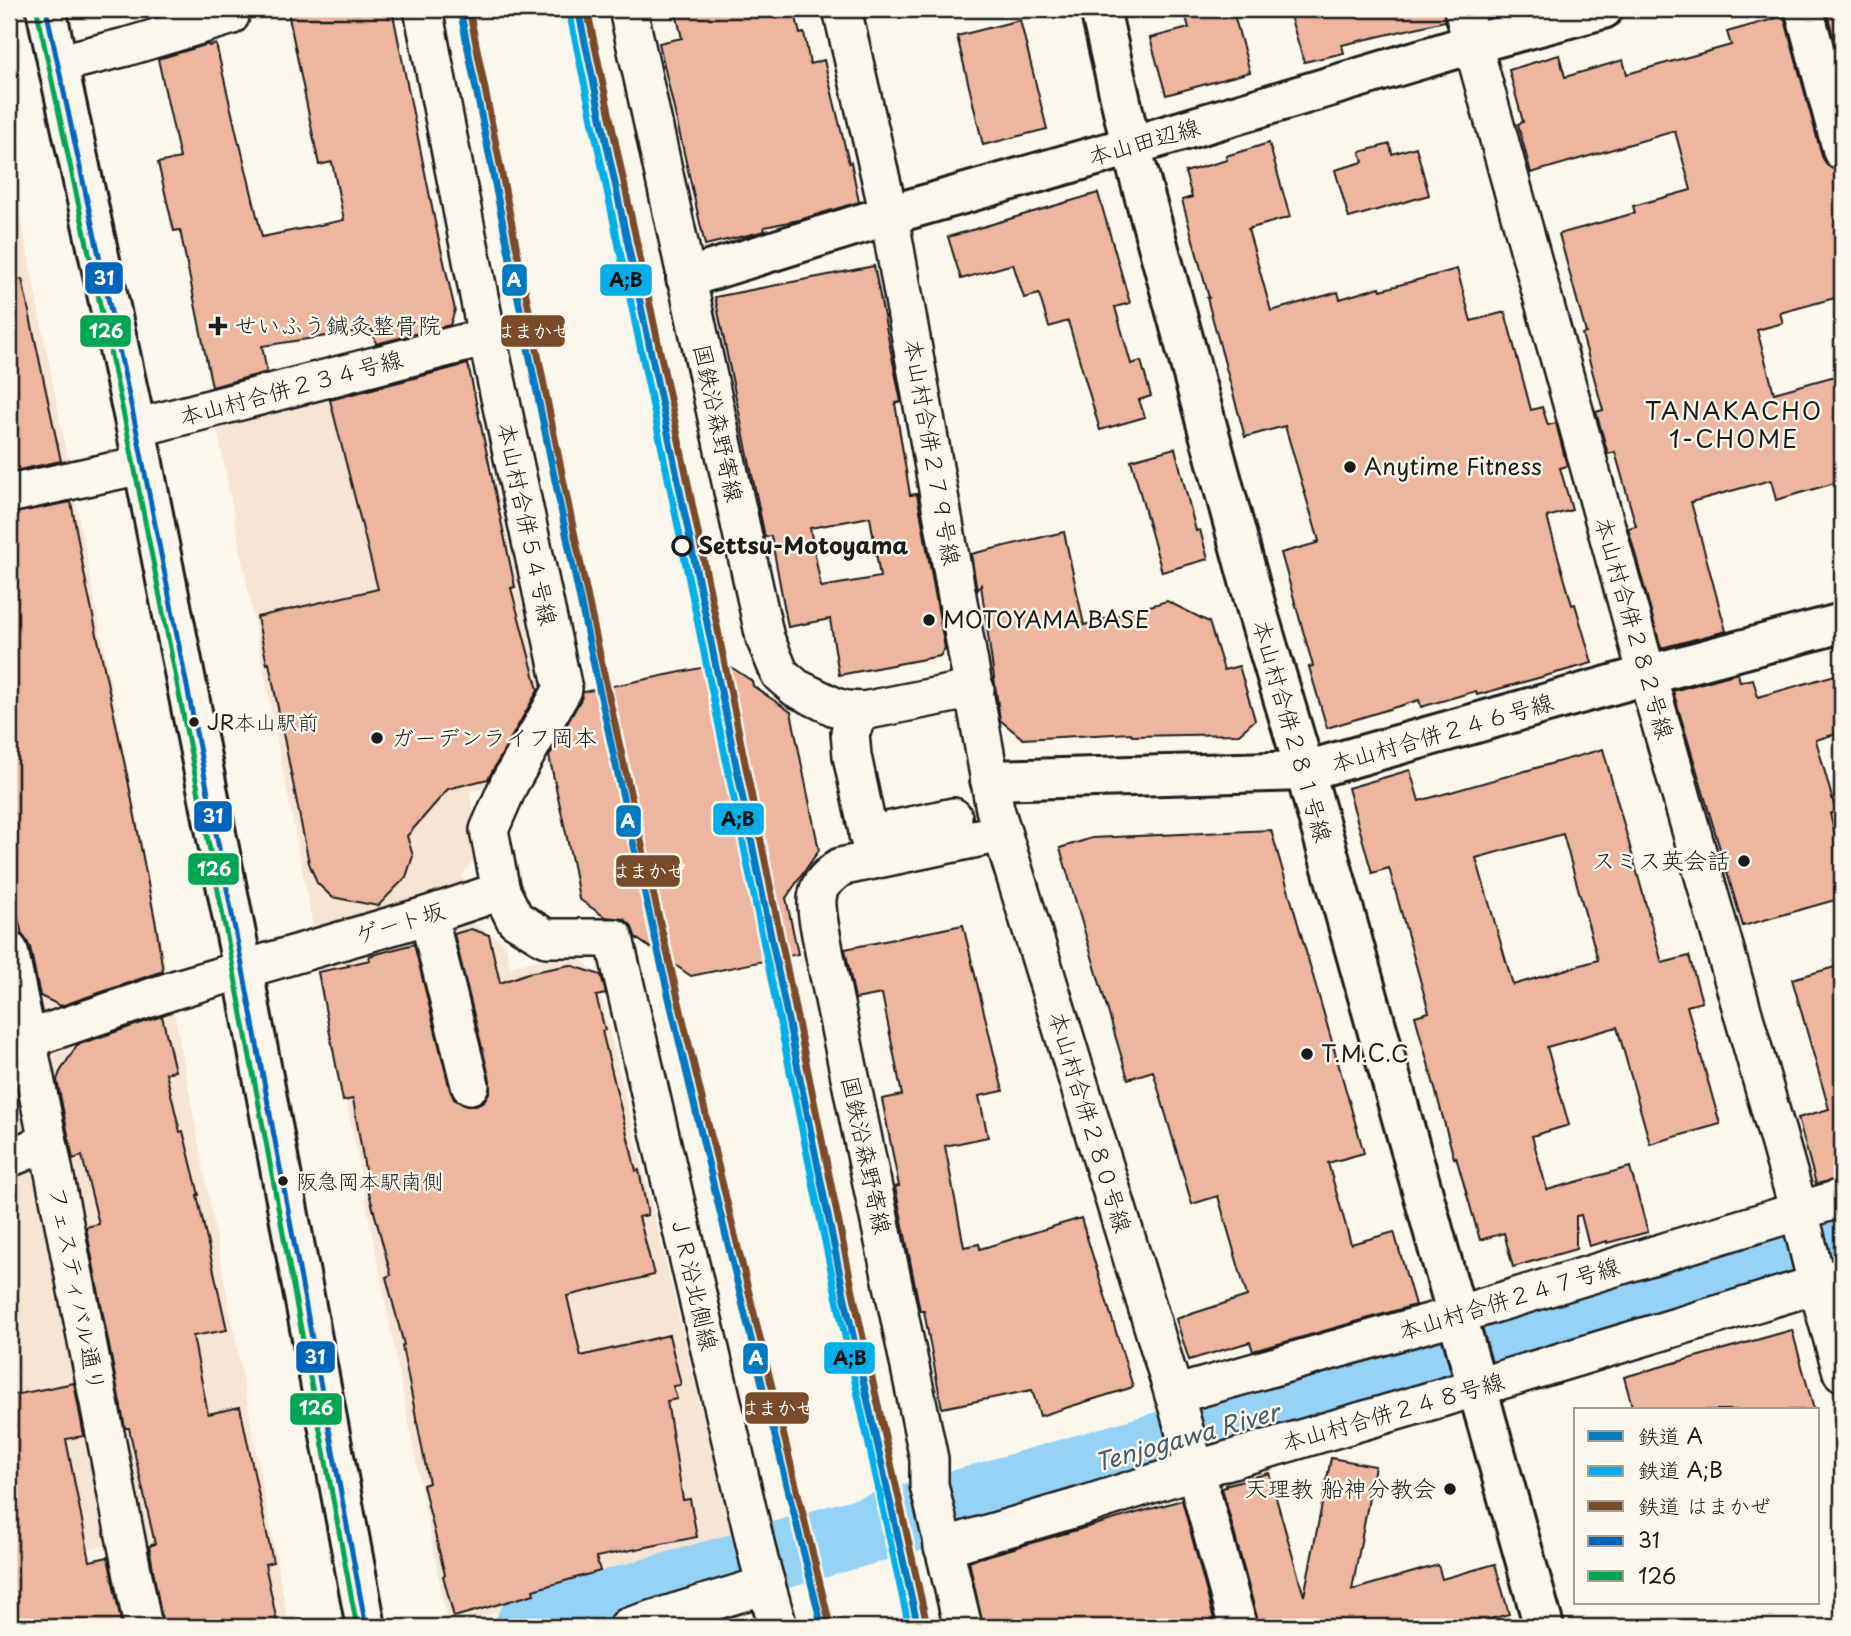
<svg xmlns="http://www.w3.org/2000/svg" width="1851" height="1636" viewBox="0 0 1851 1636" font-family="'Playpen Sans','Klee One',sans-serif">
  <rect width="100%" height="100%" fill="#fbf7ec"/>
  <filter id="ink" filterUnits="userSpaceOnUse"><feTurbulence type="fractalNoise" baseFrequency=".0143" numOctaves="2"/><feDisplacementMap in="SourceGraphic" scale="14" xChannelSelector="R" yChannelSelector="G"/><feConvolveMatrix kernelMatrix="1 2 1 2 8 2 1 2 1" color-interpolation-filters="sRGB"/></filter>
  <g filter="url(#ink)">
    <g fill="#f6e4d5">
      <path d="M9,157L167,973L289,1627H160L142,1538L9,1566Z"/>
      <path d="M467,356L544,703L503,782L470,792L479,842L473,860L462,876L474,924L505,943L510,967L572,952L595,973L733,1540L448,1627L217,428L315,404L369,383Z"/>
    </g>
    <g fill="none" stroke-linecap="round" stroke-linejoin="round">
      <path stroke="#95d3f6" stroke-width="68" d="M529,1627L1151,1449L1842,1242"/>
    </g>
    <g fill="#ecb6a0" stroke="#1c1c1c" stroke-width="2" fill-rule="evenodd">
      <path d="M303,9H392L436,227L455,310L450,325L376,344L372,329L262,346L267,372L212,387L180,230L174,231L158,163L180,158L158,59L209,44V46L216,44L239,144H240L262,237L344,220L332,162L319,165L288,12Z"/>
      <path d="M675,9H794L800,34L804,33L810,64L824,60L849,163L851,162L859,202L799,220L764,227L765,231L761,232L705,245L659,43L682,38Z"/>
      <path d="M1184,9H1221L1223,18L1234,15L1250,72L1166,95L1150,38L1189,28Z"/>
      <path d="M1288,9H1443L1445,21L1342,45L1344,53L1304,62Z"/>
      <path d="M1826,9H1842V71Z"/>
      <path d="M1784,16L1822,156L1828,166L1836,171H1842V296L1780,313L1783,323L1757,330L1774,393L1842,374V481L1776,500L1771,480L1691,502L1726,631L1661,648L1628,528L1636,526L1615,452L1608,454L1596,412L1603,410L1582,334L1586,333L1559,234L1635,213L1633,206L1691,190L1675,131L1531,173L1518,124L1523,122L1509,70L1559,55L1565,77L1623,60L1627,74L1731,45L1727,32Z"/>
      <path d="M1020,20L1047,129L983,145L957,36Z"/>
      <path d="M1269,143L1290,217L1248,229L1271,311L1338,292L1340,299L1380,287L1381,290L1457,269L1471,321L1505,312L1531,410L1542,407L1548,425L1556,423L1567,466L1560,468L1572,510L1547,517L1572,605L1575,604L1592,663L1477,695L1476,691L1421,707L1419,700L1327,728L1309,667L1313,666L1281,553L1317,543L1316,542L1319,541L1285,426L1245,437L1207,298H1209L1182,200L1192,197L1185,172L1227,160L1226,156Z"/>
      <path d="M1390,144L1392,154L1416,147L1429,195L1349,218L1335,170L1363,162L1360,152Z"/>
      <path d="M1098,193L1130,303L1115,307L1131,364L1141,361L1151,396L1139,400L1145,417L1100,430L1068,321L1049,327L1039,294L1024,298L1013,264L961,279L948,237Z"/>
      <path d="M874,266L901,402L895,403L910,495L917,494L945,648L940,656L839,675L830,619L788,627L771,536L765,537L715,297ZM870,517L880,577L821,587L810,528Z"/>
      <path d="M22,279L61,461L9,472V280Z"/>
      <path d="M468,364L515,587L511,588L538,690L488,779L448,789L407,836L413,856L406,877L378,906L332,897L317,883L309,863L269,663L267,664L257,617L378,589L330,400Z"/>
      <path d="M1175,448L1196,531L1200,530L1208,559L1162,572L1131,460Z"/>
      <path d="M71,502L87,588L127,775L156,925L163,971L61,1006L40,996L30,947L25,938L22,935L9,876V514Z"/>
      <path d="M1064,532L1084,625L1167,601L1209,622L1224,670L1239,666L1255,720L1239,734L1132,736L1131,733L1023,739L1000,720L981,585L977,591L971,554Z"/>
      <path d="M725,663L752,681L753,686L791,712L819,850L786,898L798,954L691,976L636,938L631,925L624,919L605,917L579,899L574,870L549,756L581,699L583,692Z"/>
      <path d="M1738,673L1740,682L1753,679L1758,697L1842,673V732L1816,740L1836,812L1830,814L1842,861V898L1743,926L1673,691Z"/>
      <path d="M1603,749L1662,963L1689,956L1702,1002L1687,1006L1720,1124L1650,1144L1617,1027L1547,1047L1569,1125L1532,1136L1547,1190L1630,1167L1648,1232L1607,1243V1241L1589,1246L1581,1215L1576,1216V1249L1513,1267L1504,1233L1480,1240L1456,1157L1454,1158L1415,1016L1429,1012L1389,868L1372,873L1348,788L1410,770L1419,801ZM1563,834L1598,960L1513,985L1476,858Z"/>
      <path d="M1271,830L1364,1153L1328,1163L1351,1244L1394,1232L1415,1305L1253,1351L1250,1342L1189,1360L1176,1319L1247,1296L1218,1196L1192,1204L1153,1071L1128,1079L1060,848L1092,838Z"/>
      <path d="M963,925L1003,1091L979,1096L988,1137L945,1146L964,1247L979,1244L980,1249L1081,1218L1133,1387L1040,1416L1032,1390L942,1408L924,1311H920L904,1230L895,1187L899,1186L882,1099L902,1095L882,994L855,999L845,949Z"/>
      <path d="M471,929L489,935L500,983L528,973L570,965L601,975L606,994L596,996L605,1030L602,1031L636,1171L639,1170L648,1215L639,1217L654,1275L567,1296L581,1356L669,1335L681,1385L673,1386L677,1399L667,1401L683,1500L690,1499L697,1537L596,1557L600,1571L533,1590L534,1594L454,1617L443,1576L445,1575L423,1485L429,1483L402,1346L404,1345L386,1277L391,1275L369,1193L353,1099L343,1101L318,972L349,966L348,965L370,960L369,956L414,944L450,1090L454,1099L464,1105H476L484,1101L490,1091V1080L454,934Z"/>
      <path d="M1842,965V1178L1816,1184L1798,1118L1829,1109L1792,979Z"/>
      <path d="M162,1016L175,1071L166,1073L180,1132L183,1131L199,1195H197L227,1330L193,1336L208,1414L240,1407L273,1562L265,1564L278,1627H163L149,1546L155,1544L129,1428H125L86,1227L99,1224L82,1156L73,1159L57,1080L60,1072L77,1045Z"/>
      <path d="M1792,1330L1814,1410H1633L1624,1377Z"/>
      <path d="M74,1383L84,1436L66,1439L75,1485L90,1561L108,1557L122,1627H9V1396Z"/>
      <path d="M1331,1458L1375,1466L1352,1590L1438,1565L1442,1579L1495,1564L1509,1614L1461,1627H1258V1621L1222,1488L1226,1487L1225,1485L1269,1473L1304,1596Z"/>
      <path d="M1182,1500L1216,1627H983L969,1561Z"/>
    </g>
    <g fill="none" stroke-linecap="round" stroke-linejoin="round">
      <g stroke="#1c1c1c" stroke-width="42">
        <g id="street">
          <path d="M423,9L487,337L563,689L509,784L489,830L501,891L515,919L546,938H614L759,1560L778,1627"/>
          <path d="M628,9L765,638L780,674L796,688L835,707L847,710L863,711L975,689"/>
          <path d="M842,9L889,215L995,809L1179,1411L1238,1627"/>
          <path d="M1463,9L1647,675L1799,1211L1817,1284L1842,1372"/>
          <path d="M1804,9L1842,151"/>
          <path d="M57,64L126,47L230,16"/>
          <path d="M136,428L487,337"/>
          <path d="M9,494L142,465"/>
          <path d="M863,711L856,720L850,732L852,756L874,860"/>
          <path d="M868,835L953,817"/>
          <path d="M429,919L470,1085"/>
          <path d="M9,951L48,1142L143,1627"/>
          <path d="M28,1039L177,989L429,915L501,891"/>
          <path d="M9,1158L48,1142"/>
          <path d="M1174,1395L1457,1315L1842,1198"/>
          <path d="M943,1547L1079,1507L1195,1470L1478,1387L1842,1277"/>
          <path d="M628,1627L766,1585"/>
          <path d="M963,1627L929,1485V1459L824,951C822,936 814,908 818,893C820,882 832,874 840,867L1002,833"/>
        </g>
      </g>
      <g stroke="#1c1c1c" stroke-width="44">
        <g id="secondary">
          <path d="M46,9L136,428L243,970L366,1627"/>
          <path d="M1100,9L1131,146L1258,614L1305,771L1544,1627"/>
          <path d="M686,278L889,215L1131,146L1472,44L1603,9"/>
          <path d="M990,780L1305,771L1647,675L1842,623"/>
        </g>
      </g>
      <use href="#street" stroke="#fbf7ec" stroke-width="37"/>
      <use href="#secondary" stroke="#fbf7ec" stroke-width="38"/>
      <g stroke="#fbf7ec" stroke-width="10">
        <path id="bus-1" d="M46,9L136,428L243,970L366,1627"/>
      </g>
      <g stroke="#fbf7ec" stroke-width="10">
        <path id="bus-2" d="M37,11L127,430L234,972L357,1627"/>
      </g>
      <use href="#bus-1" stroke="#0065bd" stroke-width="5"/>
      <use href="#bus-2" stroke="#00a651" stroke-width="5"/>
      <g stroke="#fbf7ec" stroke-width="12">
        <g id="rail-1">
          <path d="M460,9C515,284 569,559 631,833C691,1099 757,1363 822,1627"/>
          <path d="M578,9L676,471L845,1299L918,1627"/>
        </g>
      </g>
      <g stroke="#fbf7ec" stroke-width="12">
        <path id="rail-2" d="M569,11L667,473L837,1300L909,1627"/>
      </g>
      <g stroke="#fbf7ec" stroke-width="12">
        <g id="rail-3">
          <path d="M469,9C524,284 577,559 639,832C700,1097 766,1361 830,1625"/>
          <path d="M587,9L685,469L854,1297L927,1625"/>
        </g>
      </g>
      <use href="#rail-1" stroke="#007ac2" stroke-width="7"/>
      <use href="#rail-2" stroke="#03afe8" stroke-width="7"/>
      <use href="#rail-3" stroke="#7a4b2a" stroke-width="7"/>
    </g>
  </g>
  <g fill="#1c1c1c" stroke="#fbf7ec" stroke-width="2.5">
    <path d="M214.5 315.5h7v7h7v7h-7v7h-7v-7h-7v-7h7z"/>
    <circle cx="1350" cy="467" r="7"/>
    <circle cx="929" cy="620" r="7"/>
    <circle cx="194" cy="722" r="6"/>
    <circle cx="377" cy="738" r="7"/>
    <circle cx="1744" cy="861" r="7"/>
    <circle cx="1307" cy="1054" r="7"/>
    <circle cx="283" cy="1181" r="6"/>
    <circle cx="1450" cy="1489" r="7"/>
  </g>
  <circle fill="#fbf7ec" stroke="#1c1c1c" stroke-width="3.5" cx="682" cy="546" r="9"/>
  <g text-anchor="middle" stroke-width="5" stroke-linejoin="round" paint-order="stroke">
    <g font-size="21" fill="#1c1c1c" stroke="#fbf7ec" text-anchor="start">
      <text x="207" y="730">JR本山駅前</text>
      <text x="296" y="1189">阪急岡本駅南側</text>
    </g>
    <g font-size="23" fill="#1c1c1c" stroke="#fbf7ec">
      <text transform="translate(1144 142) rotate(-16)" y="8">本山田辺線</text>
      <text transform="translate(291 388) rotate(-15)" y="8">本山村合併２３４号線</text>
      <text transform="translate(718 423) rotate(78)" y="8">国鉄沿森野寄線</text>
      <text transform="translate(932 452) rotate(80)" y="8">本山村合併２７９号線</text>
      <text transform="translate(527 524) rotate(78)" y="8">本山村合併５４号線</text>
      <text transform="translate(1634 628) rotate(74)" y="8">本山村合併２８２号線</text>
      <text transform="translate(1292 731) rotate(74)" y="8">本山村合併２８１号線</text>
      <text transform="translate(1442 733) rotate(-16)" y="8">本山村合併２４６号線</text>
      <text transform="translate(400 923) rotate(-17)" y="8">ゲート坂</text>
      <text transform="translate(1090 1122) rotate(73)" y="8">本山村合併２８０号線</text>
      <text transform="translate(866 1155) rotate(78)" y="8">国鉄沿森野寄線</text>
      <text transform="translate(694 1283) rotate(77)" y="8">ＪＲ沿北側線</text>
      <text transform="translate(77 1289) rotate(79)" y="8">フェスティバル通り</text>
      <text transform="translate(1509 1299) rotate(-17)" y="8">本山村合併２４７号線</text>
      <text transform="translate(1393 1412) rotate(-16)" y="8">本山村合併２４８号線</text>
    </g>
    <g font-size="23" fill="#1c1c1c" stroke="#fbf7ec" text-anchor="start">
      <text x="234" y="334">せいふう鍼灸整骨院</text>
      <text x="1364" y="475">Anytime Fitness</text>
      <text x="943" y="628">MOTOYAMA BASE</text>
      <text x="391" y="746">ガーデンライフ岡本</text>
      <text x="1730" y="869" text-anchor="end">スミス英会話</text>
      <text x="1321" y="1062">T.M.C.C</text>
      <text x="1436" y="1497" text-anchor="end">天理教 船神分教会</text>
    </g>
    <g font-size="23" font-weight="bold" fill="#1c1c1c" stroke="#fbf7ec" text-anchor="start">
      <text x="698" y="554">Settsu-Motoyama</text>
    </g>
    <g font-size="24" letter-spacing="2" fill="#1c1c1c" stroke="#fbf7ec">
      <text x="1734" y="420">TANAKACHO<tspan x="1734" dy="28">1-CHOME</tspan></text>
    </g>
    <g font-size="24" font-style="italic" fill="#465c68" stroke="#fbf7ec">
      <text transform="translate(1187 1438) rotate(-16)" y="8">Tenjogawa River</text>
    </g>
  </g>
  <g stroke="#fbf7ec" stroke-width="2.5">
    <rect x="84" y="261" width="40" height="34" rx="7" fill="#0065bd"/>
    <rect x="501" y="263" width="27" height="34" rx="7" fill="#007ac2"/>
    <rect x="599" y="263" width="54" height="34" rx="7" fill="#03afe8"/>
    <rect x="79" y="314" width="53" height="34" rx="7" fill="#00a651"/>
    <rect x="500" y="314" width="66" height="34" rx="7" fill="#7a4b2a"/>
    <rect x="193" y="800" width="40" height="33" rx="7" fill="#0065bd"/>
    <rect x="712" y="802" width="53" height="34" rx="7" fill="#03afe8"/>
    <rect x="615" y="804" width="27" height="34" rx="7" fill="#007ac2"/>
    <rect x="187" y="852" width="53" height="34" rx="7" fill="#00a651"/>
    <rect x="615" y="854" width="66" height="34" rx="7" fill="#7a4b2a"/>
    <rect x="295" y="1340" width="41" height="34" rx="7" fill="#0065bd"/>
    <rect x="823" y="1341" width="53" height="34" rx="7" fill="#03afe8"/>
    <rect x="742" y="1342" width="27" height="33" rx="7" fill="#007ac2"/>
    <rect x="744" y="1391" width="66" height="34" rx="7" fill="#7a4b2a"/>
    <rect x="289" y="1392" width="54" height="34" rx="7" fill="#00a651"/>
  </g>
  <g font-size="19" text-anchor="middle" font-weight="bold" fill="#fff">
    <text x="104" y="285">31</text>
    <text x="514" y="287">A</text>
    <text x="106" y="338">126</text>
    <text x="533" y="338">はまかぜ</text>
    <text x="213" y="823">31</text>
    <text x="628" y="828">A</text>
    <text x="214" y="876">126</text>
    <text x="648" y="878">はまかぜ</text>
    <text x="315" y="1364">31</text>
    <text x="756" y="1365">A</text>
    <text x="777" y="1415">はまかぜ</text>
    <text x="316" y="1415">126</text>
  </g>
  <g font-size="19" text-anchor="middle" font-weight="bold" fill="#111">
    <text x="626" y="287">A;B</text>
    <text x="738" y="826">A;B</text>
    <text x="850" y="1365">A;B</text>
  </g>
  <rect width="1851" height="1636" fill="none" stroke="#fbf7ec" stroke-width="35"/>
  <rect x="18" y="18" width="1816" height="1601" fill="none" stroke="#1c1c1c" stroke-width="2.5" filter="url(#ink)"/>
  <rect x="1574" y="1408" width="245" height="196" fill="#fbf7ec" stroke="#a29f99" stroke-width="2"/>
  <rect x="1588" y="1431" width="35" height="10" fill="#007ac2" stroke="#a29f99" stroke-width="2"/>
  <text x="1638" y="1444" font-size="21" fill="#1c1c1c">鉄道 A</text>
  <rect x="1588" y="1466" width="35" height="10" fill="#03afe8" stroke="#a29f99" stroke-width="2"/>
  <text x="1638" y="1478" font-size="21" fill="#1c1c1c">鉄道 A;B</text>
  <rect x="1588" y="1501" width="35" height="10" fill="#7a4b2a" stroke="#a29f99" stroke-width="2"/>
  <text x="1638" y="1514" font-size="21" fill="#1c1c1c">鉄道 はまかぜ</text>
  <rect x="1588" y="1536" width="35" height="10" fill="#0065bd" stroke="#a29f99" stroke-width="2"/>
  <text x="1638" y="1548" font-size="21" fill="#1c1c1c">31</text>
  <rect x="1588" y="1571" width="35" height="10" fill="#00a651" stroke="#a29f99" stroke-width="2"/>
  <text x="1638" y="1584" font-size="21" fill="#1c1c1c">126</text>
</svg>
